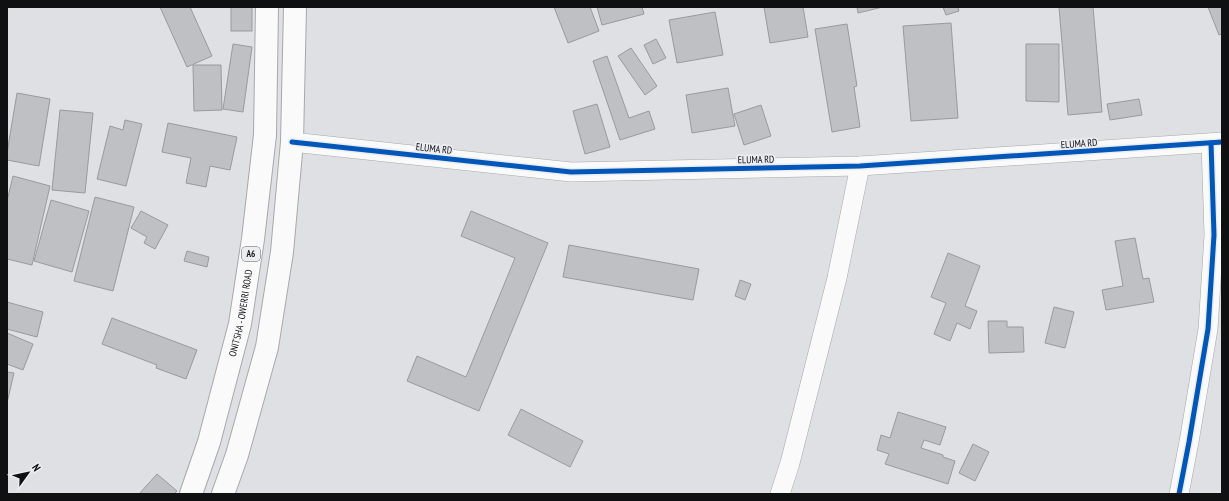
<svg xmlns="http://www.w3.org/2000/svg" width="1229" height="501" viewBox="0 0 1229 501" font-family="'PT Sans Narrow',sans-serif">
  <rect width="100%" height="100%" fill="#dfe0e4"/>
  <g fill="#bfc0c3" stroke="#9a9a9d">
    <path d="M160,7H190L212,56L187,67Z"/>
    <rect x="231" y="7" width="21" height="24"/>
    <path d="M554,7H590L599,31L568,43Z"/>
    <path d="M597,7H642L644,14L602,25Z"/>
    <path d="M764,7H803L808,37L770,43Z"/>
    <path d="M857,7H883L858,13Z"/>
    <path d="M943,7H958L959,11L946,15Z"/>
    <path d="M1059,7H1093L1102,112L1068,115Z"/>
    <path d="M1208,7H1222V34L1219,35Z"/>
    <path d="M715,12L723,55L677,63L669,20Z"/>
    <path d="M951,23L958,118L911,121L903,26Z"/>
    <path d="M847,24L857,86L854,87L860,127L832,132L815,29Z"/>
    <path d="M656,39L666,58L653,64L644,45Z"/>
    <path d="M233,44L252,47L243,112L223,109Z"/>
    <path d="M1026,44H1059V102L1026,101Z"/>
    <path d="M631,48L657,86L645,95L618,56Z"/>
    <path d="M607,56L629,118L649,111L655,129L620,140L593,61Z"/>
    <path d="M193,65H221L222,110L194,111Z"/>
    <path d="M728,88L735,126L692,133L686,95Z"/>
    <path d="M17,93L50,99L39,166L7,160V153Z"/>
    <path d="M1139,99L1142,115L1110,120L1107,104Z"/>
    <path d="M597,104L610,147L585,154L573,111Z"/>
    <path d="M761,105L771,136L744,145L734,114Z"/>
    <path d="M60,110L93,113L85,193L52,190Z"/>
    <path d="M125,120L142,124L126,186L97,179L110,126L123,130Z"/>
    <path d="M168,123L237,137L230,170L210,166L206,187L186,183L191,158L162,152Z"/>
    <path d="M13,176L50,186L32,265L7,259V201Z"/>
    <path d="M95,197L134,207L113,291L74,281Z"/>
    <path d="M51,200L89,211L72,272L34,261Z"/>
    <path d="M141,211L168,225L155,249L144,243L147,237L131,228Z"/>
    <path d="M471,211L548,243L479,411L407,381L417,356L466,377L515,258L461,236Z"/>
    <path d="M1135,238L1143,279L1149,278L1154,302L1106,310L1102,290L1123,286L1115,241Z"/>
    <path d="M569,245L699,269L693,300L563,277Z"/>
    <path d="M187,251L209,257L207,267L184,261Z"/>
    <path d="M948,253L980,266L965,306L977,311L970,329L957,323L950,341L934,334L946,303L931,297Z"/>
    <path d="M740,280L751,284L745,300L735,296Z"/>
    <path d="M7,302L43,312L37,337L7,329Z"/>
    <path d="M1054,307L1074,312L1065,348L1045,343Z"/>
    <path d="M112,318L197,350L186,379L156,368L157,365L102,344Z"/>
    <path d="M988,321H1007V327H1023L1024,352L989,353Z"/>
    <path d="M7,333L33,344L23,370L7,364Z"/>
    <path d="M7,372L14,373L7,403Z"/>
    <path d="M521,409L583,441L570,467L508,435Z"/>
    <path d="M898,412L946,427L940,445L924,440L921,448L943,455V457L955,461L948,484L885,464L889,454L877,450L881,435L890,438Z"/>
    <path d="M973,444L989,452L975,481L959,473Z"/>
    <path d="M157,474L177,491L174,494H139Z"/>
  </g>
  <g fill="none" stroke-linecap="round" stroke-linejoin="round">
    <g stroke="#a7a8ab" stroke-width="20">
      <g id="minor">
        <path d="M292,142L571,172L860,166L1222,142"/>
        <path d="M780,494L790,463L837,278L860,166"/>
        <path d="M1179,494L1189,442L1208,329L1214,235L1211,143"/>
      </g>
    </g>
    <g stroke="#a7a8ab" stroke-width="24">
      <g id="highway">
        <path id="s1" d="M191,494L209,442L240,324L253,239L265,135L267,7"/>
        <path d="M223,494L237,455L267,347L282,252L292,142L295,7"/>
      </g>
    </g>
    <use href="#minor" stroke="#fafafb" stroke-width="19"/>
    <use href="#highway" stroke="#fafafb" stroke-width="22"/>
    <g stroke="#ebedf2" stroke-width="8">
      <g id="cycleway">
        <path d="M292,142L571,172L860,166L1222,142"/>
        <path d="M1179,494L1189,442L1208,329L1214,235L1211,143"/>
      </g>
    </g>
    <use href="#cycleway" stroke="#0057b8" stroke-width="5"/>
  </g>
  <g text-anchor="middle" stroke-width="3.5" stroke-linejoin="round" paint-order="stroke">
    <rect fill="#ebedf2" stroke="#515255" stroke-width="1" x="242" y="247" width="18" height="14" rx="3"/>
    <g font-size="9" font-weight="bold" fill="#0f1012">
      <text x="251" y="257">A6</text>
    </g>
    <g font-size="10" fill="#0f1012" stroke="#ebedf2">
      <text transform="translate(1079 143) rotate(-4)" y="4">ELUMA RD</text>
      <text transform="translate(434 148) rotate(6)" y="4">ELUMA RD</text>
      <text transform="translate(756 159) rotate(-1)" y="4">ELUMA RD</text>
      <text dy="4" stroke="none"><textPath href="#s1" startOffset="188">ONITSHA - OWERRI ROAD</textPath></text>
    </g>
  </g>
  <rect width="1229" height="501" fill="none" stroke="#0f1012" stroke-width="16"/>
  <g transform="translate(28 473) rotate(57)" stroke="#ebedf2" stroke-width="3" paint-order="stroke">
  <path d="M0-3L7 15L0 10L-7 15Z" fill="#0f1012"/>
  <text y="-6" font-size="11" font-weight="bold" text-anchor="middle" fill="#0f1012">N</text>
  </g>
</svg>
